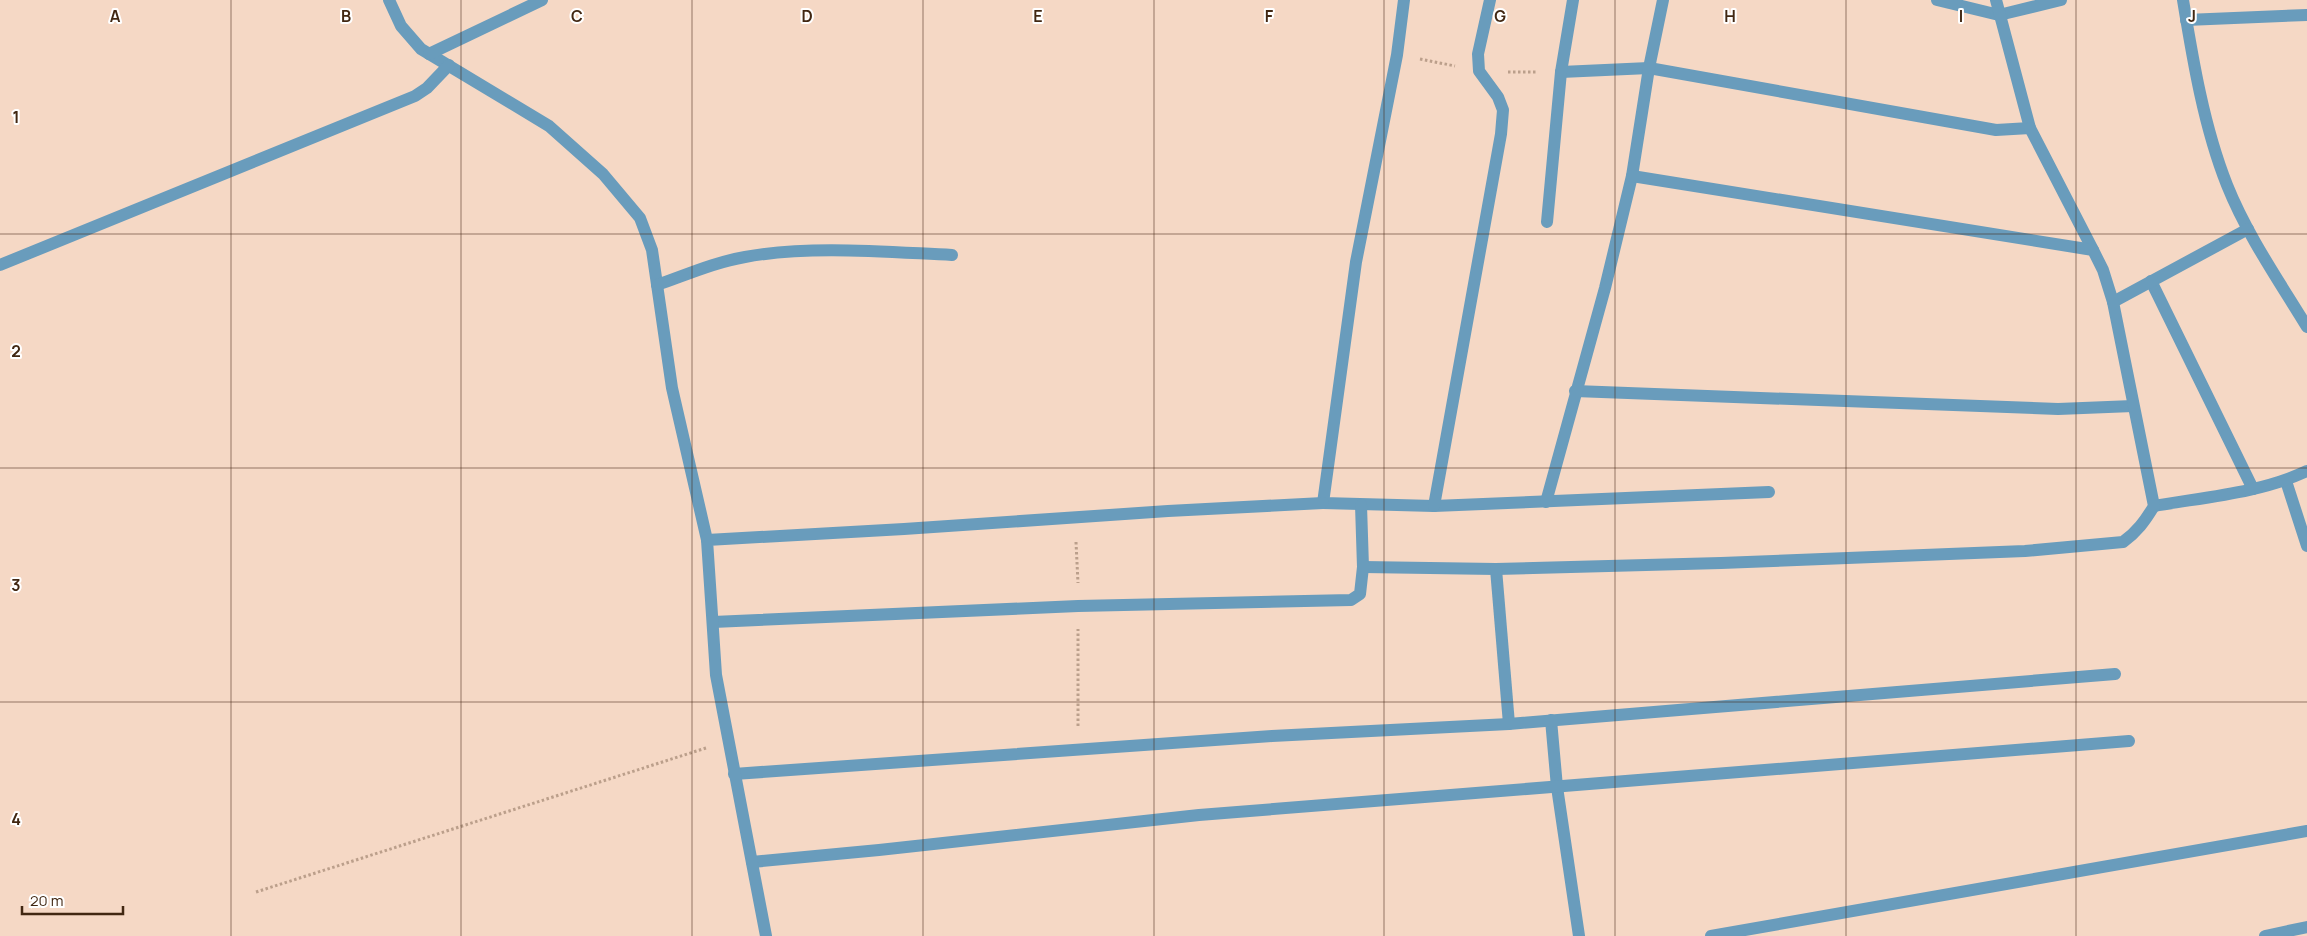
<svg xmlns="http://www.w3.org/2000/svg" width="2307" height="936" viewBox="0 0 2307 936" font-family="Manrope,sans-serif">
  <rect width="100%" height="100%" fill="#f5d8c5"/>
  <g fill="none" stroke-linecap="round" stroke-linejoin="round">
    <g stroke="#bb9f8b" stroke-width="3" stroke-dasharray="2.5 2.5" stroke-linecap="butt">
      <path d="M1420,59L1455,66"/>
      <path d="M1508,72H1537"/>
      <path d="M1076,542L1078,583"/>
      <path d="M1078,726V629"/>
      <path d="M256,892L706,748"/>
    </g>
    <g stroke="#699cbc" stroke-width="12">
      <path d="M389,0L401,26L421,49L549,126L603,174L640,218L652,250L672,388L707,540"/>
      <path d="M1404,0L1397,55L1356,262L1323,503L1434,506L1769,492"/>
      <path d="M1937,0L1999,15L2061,0"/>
      <path d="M2183,0C2193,61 2204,127 2227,185C2247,235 2279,281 2307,327"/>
      <path d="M2186,20L2307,15"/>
      <path d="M429,54L542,0"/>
      <path d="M1561,72L1649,68L1996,130L2030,128L1996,0"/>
      <path d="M2030,128L2093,250"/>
      <path d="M1547,222L1561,72L1573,0"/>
      <path d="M0,265L415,96L427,88L449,65"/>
      <path d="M2151,281L2253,489"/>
      <path d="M657,285C686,275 715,262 745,257C810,245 886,252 952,255"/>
      <path d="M2113,302L2248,229"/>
      <path d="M1575,391L2058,409L2133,406"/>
      <path d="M2286,481L2307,546"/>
      <path d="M1546,502L1605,288L1632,176L1649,68L1663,0"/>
      <path d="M1434,506L1501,134L1503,110L1498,97L1479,71L1478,54L1490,0"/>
      <path d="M2154,506C2205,497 2260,493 2307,471"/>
      <path d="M1363,567L1496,569L1721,563L2025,551L2123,542C2137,532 2145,521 2154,506L2113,302L2103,270L2093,250L1632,176"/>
      <path d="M1496,569L1509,724"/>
      <path d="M713,622L1078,606L1351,600L1360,594L1363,567L1361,505"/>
      <path d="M1551,720L1557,787L1579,936"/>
      <path d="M734,774L1272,736L1509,724L2115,674"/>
      <path d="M752,862L879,850L1199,815L2129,741"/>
      <path d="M766,936L716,675L707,540L904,529L1168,511L1323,503"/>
      <path d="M1711,936L2307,831"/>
      <path d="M2265,936L2307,927"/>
    </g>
  </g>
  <path fill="none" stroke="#412712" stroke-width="1" stroke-opacity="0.55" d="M231,0V936M461,0V936M692,0V936M923,0V936M1154,0V936M1384,0V936M1615,0V936M1846,0V936M2076,0V936M0,234H2307M0,468H2307M0,702H2307"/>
  <g font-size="16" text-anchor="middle" font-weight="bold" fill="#412712" stroke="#fff" stroke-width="4" stroke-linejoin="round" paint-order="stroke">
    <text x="115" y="22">A</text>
    <text x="346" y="22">B</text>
    <text x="577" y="22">C</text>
    <text x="807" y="22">D</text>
    <text x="1038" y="22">E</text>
    <text x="1269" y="22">F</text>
    <text x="1500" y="22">G</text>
    <text x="1730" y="22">H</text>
    <text x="1961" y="22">I</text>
    <text x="2192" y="22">J</text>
    <text x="16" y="123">1</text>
    <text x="16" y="357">2</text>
    <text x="16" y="591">3</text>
    <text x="16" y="825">4</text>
  </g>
  <path d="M22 906v8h101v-8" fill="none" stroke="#412712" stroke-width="2.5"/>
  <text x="30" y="906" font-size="15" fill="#412712" stroke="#ffffff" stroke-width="4" paint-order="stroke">20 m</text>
</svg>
